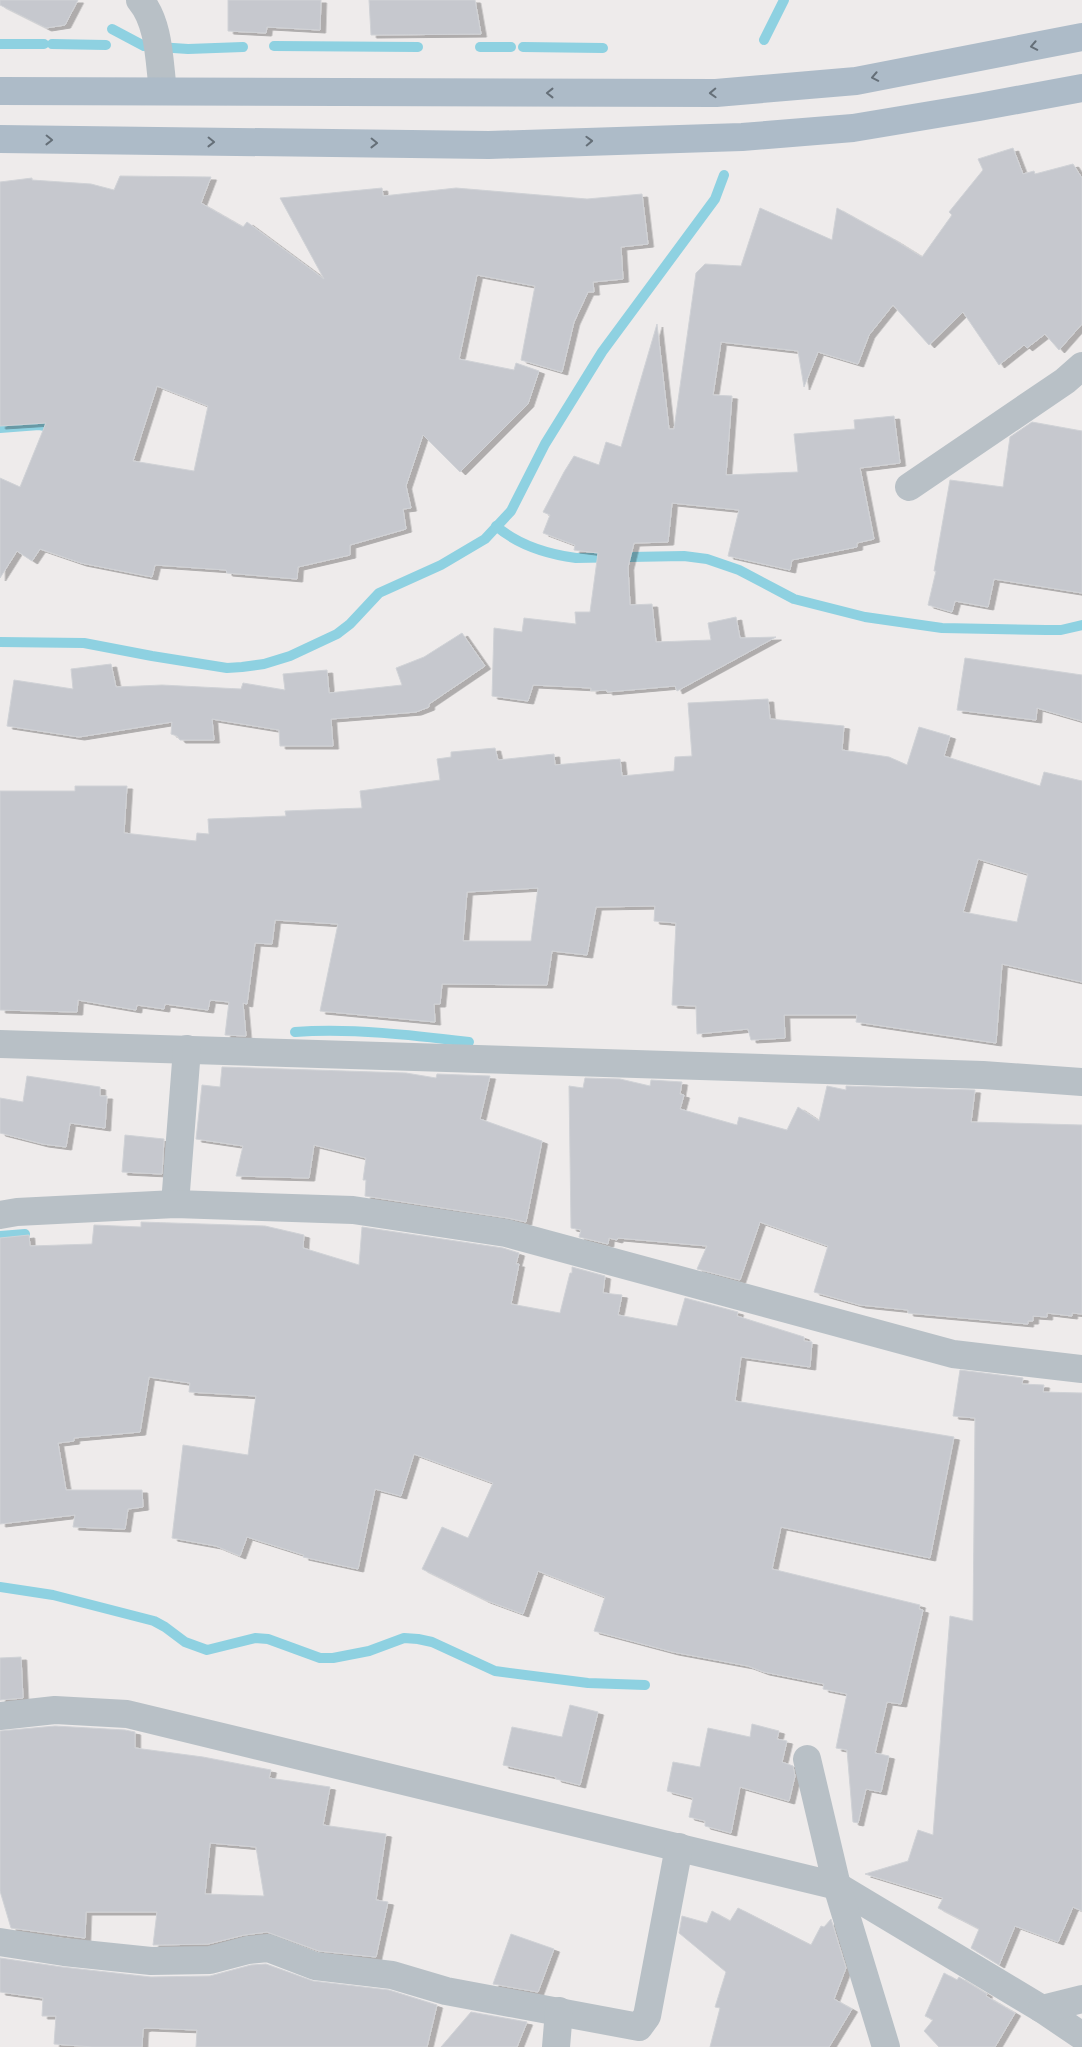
<svg xmlns="http://www.w3.org/2000/svg" width="1082" height="2047" viewBox="0 0 1082 2047" font-family="'DejaVu Sans',sans-serif">
  <defs>
    <filter id="shadow"><feDropShadow dx="5.5" dy="3" stdDeviation="0" flood-color="#0004"/></filter>
  </defs>
  <rect width="100%" height="100%" fill="#eeebeb"/>
  <g fill="none" stroke-linecap="round" stroke-linejoin="round">
    <g stroke="#8ed1e1" stroke-width="10">
      <path d="M112,29L144,46L188,49L243,47"/>
      <path d="M764,40L784,0"/>
      <path d="M0,44H44"/>
      <path d="M52,44L106,45"/>
      <path d="M274,46L418,47"/>
      <path d="M480,47H511"/>
      <path d="M523,47L603,48"/>
      <path d="M0,428L39,425L57,428"/>
      <path d="M496,526C518,545 547,554 576,558L684,556L707,559L739,570L794,599L865,617L942,628L1046,630H1061L1082,625"/>
      <path d="M0,642L84,643L152,656L227,668L242,667L264,664L290,656L337,634L350,624L379,593L441,565L485,539L511,511L545,444L602,352L715,199L724,175"/>
      <path d="M295,1032C352,1028 412,1035 469,1042"/>
      <path d="M0,1236L25,1234"/>
      <path d="M0,1587L53,1595L154,1621L165,1627L185,1642L207,1650L255,1638L268,1639L320,1658H333L369,1651L404,1638L418,1639L432,1642L495,1671L588,1683L645,1685"/>
    </g>
  </g>
  <g fill="#c6c8ce" stroke="#d0d2d6" fill-rule="evenodd" filter="url(#shadow)">
    <path d="M0,0H78L65,25L46,28L0,5Z"/>
    <path d="M228,0H321L320,30L267,27L266,33L228,31Z"/>
    <path d="M369,0H475L481,34L371,35Z"/>
    <path d="M1013,148L1023,174L1034,171L1035,174L1073,164L1082,178V324L1059,350L1045,334L1027,348L1024,345L999,365L963,312L929,345L893,305L869,335L858,364L818,352L804,387L798,351L721,342L713,395L732,396L726,475L798,472L794,434L855,429L854,420L894,416L900,463L860,468L874,539L857,543V547L792,560L790,570L728,556L739,510L672,503L668,542L634,543L628,567L630,605L652,604L656,642L711,640L708,623L736,617L740,638L776,637L677,691L675,686L607,692V690L591,691V688L533,685L528,701L492,696L494,628L522,632L524,618L576,624L575,612H590L598,553L574,550L575,545L543,533L550,515L543,512L564,472L574,456L599,465L606,442L621,447L657,324L669,429H674L696,273L705,264L741,266L760,208L832,240L837,208L893,239L922,257L952,215L949,212L983,170L978,159Z"/>
    <path d="M120,176L211,177L201,203L243,227L247,222L324,279L280,198L382,188L383,196L456,188L587,199L642,194L648,244L621,247L623,279L593,282L594,292H588L574,322L562,372L521,360L535,286L477,275L459,359L514,370L516,363L539,371L528,404L460,472L423,435L406,486L411,508L403,509L406,529L350,545V555L298,567L297,579L227,573L226,570L155,565L152,577L81,563L40,549L32,561L17,551L0,578V478L20,487L46,423L0,426V182L32,178V180L91,184L114,190ZM157,386L208,406L194,471L133,461Z"/>
    <path d="M1032,422L1082,431V593L994,579L988,607L955,601L952,612L928,605L936,571H934L950,480L1003,487L1010,437Z"/>
    <path d="M462,633L485,666L429,704V707L416,712L331,719L333,746H280L279,730L212,719L214,740H180L177,736L171,734L172,722L79,737L7,726L14,680L73,689L71,669L111,664L116,687L162,685L241,689L243,683L285,690L283,674L327,670L329,693L402,685L396,668L424,657Z"/>
    <path d="M965,658L1082,675V721L1037,708L1036,720L957,710Z"/>
    <path d="M768,699L770,719L844,726L842,750L889,757L907,765L919,727L950,736L944,756L1040,786L1044,772L1082,781V982L1002,964L996,1043L856,1022L857,1015H784L785,1038L751,1040L748,1029L697,1034L696,1006L672,1005L676,923L654,921L655,906L596,907L587,955L552,951L547,985L442,984L440,1004H434L435,1022L320,1011L338,924L275,920L272,944L255,943L247,1004L243,1003L246,1036L225,1035L229,1002L210,1000L208,1010L165,1004L164,1009L137,1005L136,1010L78,1000L77,1012L0,1010V791H75V786H127L124,833L196,841L197,833L209,834L208,819L286,816L285,811L362,808L360,791L440,780L437,759L451,757V752L495,748L498,760L554,754L555,765L620,759L622,776L674,771L675,757L692,756L688,703ZM978,859L1028,874L1017,922L963,912ZM538,888L531,941H463L467,892Z"/>
    <path d="M222,1067L406,1073L436,1078L437,1074L490,1076L480,1119L542,1141L526,1222L508,1218L365,1196L366,1180H363L366,1158L314,1145L309,1178L236,1176L243,1146L196,1139L202,1085L220,1087Z"/>
    <path d="M27,1076L100,1087V1096H107L105,1128L70,1123L66,1147L43,1144L0,1133V1098L23,1102Z"/>
    <path d="M585,1078L620,1079L650,1086L651,1080L682,1082L680,1094L684,1095L680,1109L737,1125L739,1117L787,1130L798,1107L819,1121L827,1086L846,1090V1086L975,1090L971,1122L1082,1125V1314L1072,1313V1316L1047,1313V1317L1033,1316V1321H1028V1324L908,1313V1310L860,1305L814,1292L828,1246L760,1222L740,1280L697,1269L707,1246L618,1238L617,1240L609,1238L608,1244L579,1237L581,1230L571,1228L569,1086L583,1088Z"/>
    <path d="M125,1135L164,1139L162,1174L122,1172Z"/>
    <path d="M141,1222L265,1226L304,1235L303,1248L359,1265L362,1227L503,1248L519,1253L516,1264H519L511,1304L560,1313L570,1273H572V1267L605,1276L603,1293L622,1295L618,1315L677,1326L685,1298L738,1312L737,1316L804,1337V1341L812,1342L810,1367L741,1357L735,1401L954,1437L930,1558L781,1527L772,1569L920,1605L919,1609L923,1610L901,1704L887,1702L875,1753L889,1756L881,1792L866,1789L858,1823L853,1822L847,1750L836,1748L847,1694L823,1689L824,1684L764,1672L748,1666L673,1652L594,1631L605,1597L538,1571L523,1614L485,1600L422,1569L442,1527L468,1538L493,1483L414,1454L401,1496L375,1489L358,1569L303,1557L304,1555L247,1537L240,1556L216,1546L172,1538L183,1445L248,1455L256,1396L189,1392L190,1383L149,1377L140,1432L74,1438V1441L58,1443L66,1490H142L143,1507L128,1509L125,1529L73,1527L75,1515L0,1524V1238L29,1235L30,1246L92,1244L94,1225L141,1227Z"/>
    <path d="M960,1370L1023,1378L1022,1384L1044,1385L1043,1392L1082,1393V1911L1073,1907L1058,1942L1015,1926L999,1965L971,1948L979,1929L938,1908L943,1898L865,1874L908,1861L918,1830L933,1835L950,1616L973,1621L975,1418L953,1416Z"/>
    <path d="M21,1657L23,1698L0,1700V1658Z"/>
    <path d="M570,1705L598,1712L580,1785L556,1779V1777L503,1765L512,1727L562,1737Z"/>
    <path d="M752,1724L779,1731L777,1739L787,1741L782,1762L793,1766L795,1776L789,1801L740,1787L731,1833L705,1826V1821L689,1817L693,1798L667,1791L673,1762L700,1767L708,1728L750,1737Z"/>
    <path d="M55,1726L125,1730L135,1732V1748L203,1757L271,1770L269,1778L330,1787L323,1825L386,1834L376,1900L388,1902L376,1957L319,1951L267,1932L244,1935L208,1944L153,1945L157,1912H86L85,1938L11,1928L0,1891V1731ZM210,1843L256,1847L264,1896L205,1894Z"/>
    <path d="M738,1908L811,1945L821,1926L824,1927L831,1919L846,1968L834,1999L852,2009L829,2047H710L720,2008L715,2007L726,1972L679,1933L682,1916L707,1923L712,1911L730,1921Z"/>
    <path d="M511,1934L554,1949L538,1992L493,1984Z"/>
    <path d="M0,1958L62,1967L151,1977L210,1976L251,1965L266,1964L313,1981L389,1990L437,2005L427,2047H196L197,2030L146,2028L143,2029L142,2047H93L54,2044L56,2016H42L43,1998L0,1992Z"/>
    <path d="M944,1973L957,1980L959,1977L987,1994L986,1996L1015,2013L995,2047H939L924,2031L933,2020L925,2016Z"/>
    <path d="M471,2012L527,2022L517,2047H441Z"/>
  </g>
  <g fill="none" stroke-linecap="round" stroke-linejoin="round">
    <g stroke="#b8c0c6" stroke-width="28">
      <path d="M140,0C160,24 159,62 163,91"/>
      <path d="M909,487L1065,381L1082,366"/>
      <path d="M0,1044L983,1075L1082,1082"/>
      <path d="M175,1204L187,1049"/>
      <path d="M0,1215L17,1212L175,1204L353,1210L506,1233L953,1354L1082,1369"/>
      <path d="M0,1716L55,1710L127,1714L837,1886L1042,2009L1082,2036"/>
      <path d="M807,1759L837,1886L886,2047"/>
      <path d="M0,1942L64,1952L151,1961L210,1960L248,1950L268,1948L315,1966L392,1975L446,1991L639,2027L647,2016L679,1847"/>
      <path d="M1042,2009L1082,1999"/>
      <path d="M556,2047L559,2011"/>
    </g>
    <g stroke="#adbbc8" stroke-width="28">
      <path d="M0,91L716,93L856,81L1082,37"/>
      <path d="M0,139L489,145L742,137L853,128L979,107L1082,88"/>
    </g>
  </g>
  <defs><path id="oneway-chevron" d="M-2-3.5L2.5 0L-2 3.5" fill="none" stroke-width="1.6" stroke-linecap="round" stroke-linejoin="round" transform="scale(1.25)"/></defs>
  <g stroke="#656f78">
    <use href="#oneway-chevron" transform="translate(1034 46) rotate(169)"/>
    <use href="#oneway-chevron" transform="translate(875 77) rotate(169)"/>
    <use href="#oneway-chevron" transform="translate(550 93) rotate(-180)"/>
    <use href="#oneway-chevron" transform="translate(713 93) rotate(178)"/>
    <use href="#oneway-chevron" transform="translate(49 140) rotate(1)"/>
    <use href="#oneway-chevron" transform="translate(589 141) rotate(-2)"/>
    <use href="#oneway-chevron" transform="translate(211 142) rotate(1)"/>
    <use href="#oneway-chevron" transform="translate(374 143) rotate(1)"/>
  </g>
</svg>
